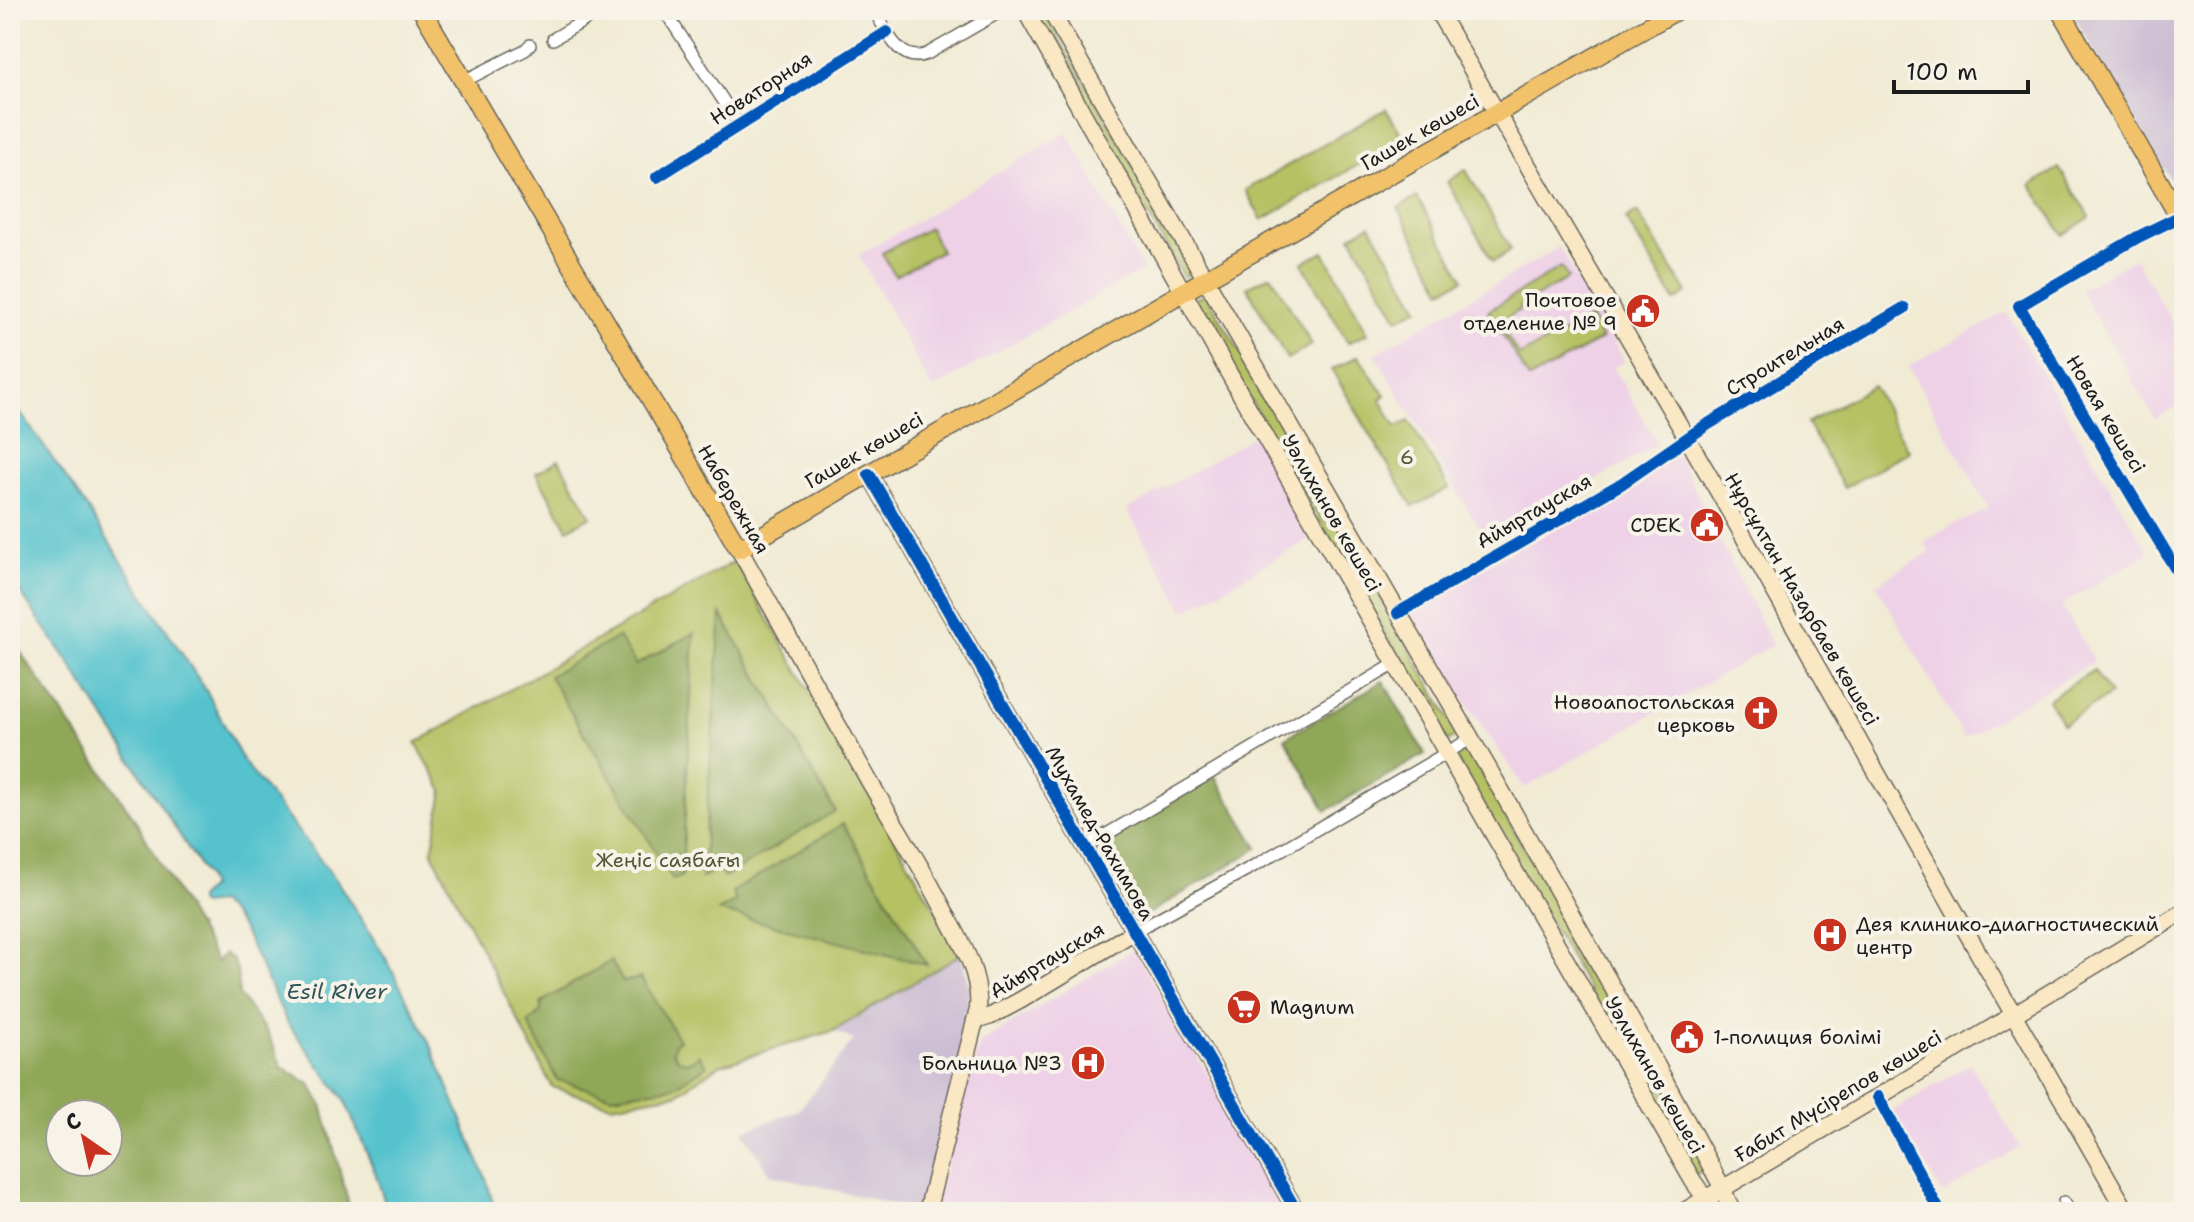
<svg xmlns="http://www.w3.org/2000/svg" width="2194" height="1222" viewBox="0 0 2194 1222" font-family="'Shantell Sans',sans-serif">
  <rect width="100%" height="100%" fill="#f7f3e8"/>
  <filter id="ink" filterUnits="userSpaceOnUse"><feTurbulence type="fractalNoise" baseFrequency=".0125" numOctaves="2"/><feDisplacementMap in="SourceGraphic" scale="16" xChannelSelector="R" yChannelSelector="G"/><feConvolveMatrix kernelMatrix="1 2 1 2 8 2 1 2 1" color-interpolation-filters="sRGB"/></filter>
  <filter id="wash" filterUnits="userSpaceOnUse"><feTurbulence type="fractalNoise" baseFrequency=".006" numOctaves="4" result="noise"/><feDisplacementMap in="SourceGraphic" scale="32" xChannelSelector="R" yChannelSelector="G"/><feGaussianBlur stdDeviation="1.8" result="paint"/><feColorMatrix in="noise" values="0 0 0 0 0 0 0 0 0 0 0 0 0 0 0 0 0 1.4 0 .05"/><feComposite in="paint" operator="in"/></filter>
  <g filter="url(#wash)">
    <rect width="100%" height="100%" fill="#f1ebd4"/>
    <g fill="#eed0e7">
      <path d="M1067,132L1143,270L932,389L859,255Z"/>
      <path d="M1559,247L1624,361L1613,368L1658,444L1488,543L1375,354Z"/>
      <path d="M2135,258L2184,343V403L2155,419L2080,290Z"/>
      <path d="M2006,312L2149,553L2061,605L2095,661L1964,738L1876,584L1930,552L1924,542L1955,524L1989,509L1908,366Z"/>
      <path d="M1254,436L1312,537L1185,612L1127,510Z"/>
      <path d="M1678,455L1772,645L1525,788L1404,613Z"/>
      <path d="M1134,949L1288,1212H933L980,1043Z"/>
      <path d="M1970,1064L2020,1147L1943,1194L1893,1111Z"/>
    </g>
    <g fill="#ccbed3">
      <path d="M2070,10H2184V198L2182,199Z"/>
      <path d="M961,954L969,987L965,1041L921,1212L770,1174L743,1131L799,1110L854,1040L833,1031Z"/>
    </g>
    <g fill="#b5c163" stroke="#686e40" stroke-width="2">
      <path d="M1030,10H1043L1194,271L1184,277Z"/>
      <path d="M1386,109L1404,139L1262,220L1245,190Z"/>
      <path d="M2059,168L2090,217L2063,235L2031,185Z"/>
      <path d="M1466,170L1511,250L1493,262L1447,182Z"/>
      <path d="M1417,197L1464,279L1442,290L1398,208Z"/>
      <path d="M1637,212L1687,293L1675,301L1626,219Z"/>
      <path d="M1370,225L1419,308L1398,319L1351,236Z"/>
      <path d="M929,228L941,251L895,276L882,253Z"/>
      <path d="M1324,252L1368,333L1348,343L1302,263Z"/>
      <path d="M1561,267L1568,278L1521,306L1519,310L1499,323L1519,356L1591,318L1602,339L1529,379L1488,311Z"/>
      <path d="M1271,275L1312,345L1287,359L1247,287Z"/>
      <path d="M1206,293L1459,735L1447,742L1193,300Z"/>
      <path d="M1358,356L1385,395L1380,399L1396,427L1409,421L1449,488L1413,507L1332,370Z"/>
      <path d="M1873,386L1909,451L1844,488L1807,423Z"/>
      <path d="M559,460L591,516L568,529L536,473Z"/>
      <path d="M735,561L961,954L833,1031L720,1065L677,1094L611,1105L552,1087L432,852L443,791L416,743Z"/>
      <path d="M2094,670L2110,695L2063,724L2048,699Z"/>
      <path d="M1467,748L1708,1168L1695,1175L1454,755Z"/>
    </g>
    <g fill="#90a759" stroke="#56623a" stroke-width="2" fill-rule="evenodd">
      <path d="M721,614L835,811L724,878L718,868L702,878Z"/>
      <path d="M694,633L682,876L673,880L549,676L618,637L636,665Z"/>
      <path d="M10,637L134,818L217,962L224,953L233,960L237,970L239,995L268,1034L282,1067L310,1084L322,1105L351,1212H10ZM108,1114V1162H60V1114Z"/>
      <path d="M1383,681L1425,754L1326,811L1285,738Z"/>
      <path d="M1215,776L1258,848L1138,920L1095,847Z"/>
      <path d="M843,824L927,965L718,911L736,901L732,892Z"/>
      <path d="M611,961L623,982L641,978L679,1040L675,1043L673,1051L678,1059C686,1064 694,1062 699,1054L707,1066L673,1087L612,1096L557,1080L528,1023L540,1013L542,1002Z"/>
    </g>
    <path fill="#55c2cd" stroke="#386f74" stroke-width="2" d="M10,398L83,502L207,692L243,761L337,881L385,957L430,1043L487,1181L495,1212H388L375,1172L344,1099L288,1024L244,931L229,912L218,903L202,905L198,903V899L210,887L206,876L66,658L10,578Z"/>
  </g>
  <g filter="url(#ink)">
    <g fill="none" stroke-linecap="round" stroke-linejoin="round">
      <g stroke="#67645c" stroke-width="14">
        <g id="street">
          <path d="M664,10L740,126"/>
          <path d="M874,10C886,30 899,65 927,54L1003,10"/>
          <path d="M553,39L602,10"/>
          <path d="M464,81L525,50L530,45"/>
          <path d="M657,177L887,32"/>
          <path d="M2179,217L2138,237L2019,306L2184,583"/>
          <path d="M1398,613L1621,484L1705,426L1904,308"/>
          <path d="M1085,847L1395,664"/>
          <path d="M1135,931L1259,863L1472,738"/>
          <path d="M1878,1097L1940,1212"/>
          <path d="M2064,1202L2070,1212"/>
        </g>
      </g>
      <g stroke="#67645c" stroke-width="19">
        <g id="secondary">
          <path d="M1025,10L1254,418L1693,1181L1715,1212"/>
          <path d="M1050,10L1502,792L1657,1066L1723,1189L1732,1212"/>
          <path d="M1437,10L1718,491L1984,963L2127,1212"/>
          <path d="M869,474L1297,1212"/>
          <path d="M739,549C782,626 825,703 868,779C894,824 922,866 945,912C961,942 981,973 978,1009L927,1212"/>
          <path d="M975,1021L991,1016L1021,1000L1135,931"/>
          <path d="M1683,1212L1878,1097L2184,911"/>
        </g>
      </g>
      <g stroke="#67645c" stroke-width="21">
        <g id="primary">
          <path d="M422,10L739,549L1178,295L1677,10"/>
          <path d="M2060,10L2184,225"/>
        </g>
      </g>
      <use href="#street" stroke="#fff" stroke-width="11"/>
      <use href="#secondary" stroke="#fae7c3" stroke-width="16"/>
      <use href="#primary" stroke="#f2c26a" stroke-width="18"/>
      <g stroke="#f7f3e8" stroke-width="17">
        <g id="cycleway">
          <path d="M657,177L887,32"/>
          <path d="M2179,217L2138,237L2019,306L2184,583"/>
          <path d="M869,474L1297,1212"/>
          <path d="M1398,613L1621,484L1705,426L1904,308"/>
          <path d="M1878,1097L1940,1212"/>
        </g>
      </g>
      <use href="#cycleway" stroke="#0057b8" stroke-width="12"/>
    </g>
  </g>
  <defs>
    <g id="civic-disc" transform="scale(1.8)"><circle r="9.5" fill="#c8321e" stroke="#f7f3e8"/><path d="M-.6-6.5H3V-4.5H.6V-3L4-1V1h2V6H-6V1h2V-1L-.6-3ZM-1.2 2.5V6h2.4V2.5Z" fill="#fff"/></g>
    <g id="church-disc" transform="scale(1.8)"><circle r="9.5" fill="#c8321e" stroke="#f7f3e8"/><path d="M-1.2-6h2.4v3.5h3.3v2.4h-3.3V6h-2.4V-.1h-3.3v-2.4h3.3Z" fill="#fff"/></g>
    <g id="hospital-disc" transform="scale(1.8)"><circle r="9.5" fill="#c8321e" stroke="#f7f3e8"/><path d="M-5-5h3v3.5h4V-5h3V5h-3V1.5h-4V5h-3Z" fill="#fff"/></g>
    <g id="supermarket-disc" transform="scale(1.8)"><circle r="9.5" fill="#c8321e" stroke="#f7f3e8"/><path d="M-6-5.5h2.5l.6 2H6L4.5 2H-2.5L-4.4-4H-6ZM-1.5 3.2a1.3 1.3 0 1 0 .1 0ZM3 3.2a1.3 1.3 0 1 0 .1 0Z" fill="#fff"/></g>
  </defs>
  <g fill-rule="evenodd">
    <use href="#civic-disc" x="1643" y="311"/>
    <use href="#civic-disc" x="1707" y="525"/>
    <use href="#church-disc" x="1761" y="713"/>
    <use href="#hospital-disc" x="1830" y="935"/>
    <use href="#supermarket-disc" x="1244" y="1007"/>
    <use href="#civic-disc" x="1687" y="1037"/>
    <use href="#hospital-disc" x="1088" y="1063"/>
  </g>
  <g text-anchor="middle" stroke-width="8" stroke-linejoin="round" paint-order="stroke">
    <g font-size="20" fill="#1c1c1c" stroke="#f7f3e8">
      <text transform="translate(761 88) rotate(-33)" y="7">Новаторная</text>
      <text transform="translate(1420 132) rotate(-30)" y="7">Гашек көшесі</text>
      <text transform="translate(1785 356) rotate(-31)" y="7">Строительная</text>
      <text transform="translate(2106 414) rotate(59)" y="7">Новая көшесі</text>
      <text transform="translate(864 450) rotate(-30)" y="7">Гашек көшесі</text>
      <text transform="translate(734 499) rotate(60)" y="7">Набережная</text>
      <text transform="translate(1534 511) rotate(-30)" y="7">Айыртауская</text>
      <text transform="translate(1332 513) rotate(60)" y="7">Уәлиханов көшесі</text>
      <text transform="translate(1802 599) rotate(60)" y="7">Нұрсұлтан Назарбаев көшесі</text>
      <text transform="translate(1100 833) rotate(60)" y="7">Мухамед-Рахимова</text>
      <text transform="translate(1047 960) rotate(-31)" y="7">Айыртауская</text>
      <text transform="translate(1655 1075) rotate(60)" y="7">Уәлиханов көшесі</text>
      <text transform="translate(1838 1096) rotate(-31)" y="7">Ғабит Мүсірепов көшесі</text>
    </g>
    <g font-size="20" fill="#1c1c1c" stroke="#f7f3e8" text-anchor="end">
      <text x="1617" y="307">Почтовое<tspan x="1617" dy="23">отделение № 9</tspan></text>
      <text x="1681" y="532">CDEK</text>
      <text x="1735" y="709">Новоапостольская<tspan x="1735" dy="23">церковь</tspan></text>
      <text x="1856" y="931" text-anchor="start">Дея клинико-диагностический<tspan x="1856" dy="23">центр</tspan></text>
      <text x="1270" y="1014" text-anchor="start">Magnum</text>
      <text x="1713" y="1044" text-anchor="start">1-полиция болiмi</text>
      <text x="1062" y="1070">Больница №3</text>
    </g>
    <g font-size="20" fill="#525635" stroke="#f7f3e8">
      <text x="1407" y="464">6</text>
      <text x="668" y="867">Жеңіс саябағы</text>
    </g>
    <g font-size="22" font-style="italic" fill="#30565a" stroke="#f7f3e8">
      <text x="337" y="999">Esil River</text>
    </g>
  </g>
  <rect width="2194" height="1222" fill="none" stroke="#f7f3e8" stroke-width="40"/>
  <g transform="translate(84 1138) rotate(326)"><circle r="38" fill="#f7f3e8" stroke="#9f9d96" stroke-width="2"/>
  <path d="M0-6L14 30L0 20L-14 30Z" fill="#c8321e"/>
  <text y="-12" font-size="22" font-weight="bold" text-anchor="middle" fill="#1c1c1c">С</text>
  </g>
  <path d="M1894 80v12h134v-12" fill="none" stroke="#1c1c1c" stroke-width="4"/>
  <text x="1906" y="80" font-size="24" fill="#1c1c1c" stroke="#f7f3e8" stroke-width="6" paint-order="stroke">100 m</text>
</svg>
